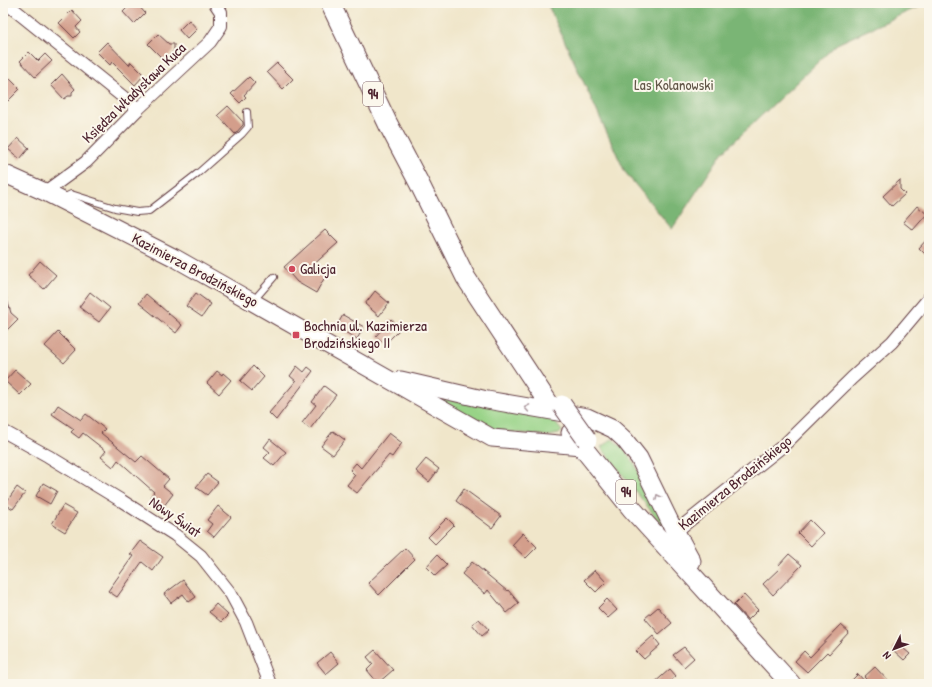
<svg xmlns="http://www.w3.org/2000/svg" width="932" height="687" viewBox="0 0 932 687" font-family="'Patrick Hand',sans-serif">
  <rect width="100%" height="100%" fill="#fbf7ec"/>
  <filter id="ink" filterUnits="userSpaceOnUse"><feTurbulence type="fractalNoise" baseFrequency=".025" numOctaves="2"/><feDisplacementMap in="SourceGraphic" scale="8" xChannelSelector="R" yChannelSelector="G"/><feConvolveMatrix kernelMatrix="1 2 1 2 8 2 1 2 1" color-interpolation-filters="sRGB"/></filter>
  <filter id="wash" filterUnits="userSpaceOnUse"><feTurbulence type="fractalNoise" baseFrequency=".012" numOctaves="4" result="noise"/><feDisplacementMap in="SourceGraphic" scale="16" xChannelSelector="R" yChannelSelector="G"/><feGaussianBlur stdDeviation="0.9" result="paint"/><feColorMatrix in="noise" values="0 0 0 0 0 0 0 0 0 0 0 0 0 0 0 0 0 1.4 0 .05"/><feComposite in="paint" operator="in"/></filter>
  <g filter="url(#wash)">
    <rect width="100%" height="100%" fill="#f0e6ca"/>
    <g fill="#98d387" stroke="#717959">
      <path d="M422,392L550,416L562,431L559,434L548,436L493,430Z"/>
      <path d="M612,439L623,448L633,461L676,543L601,447Z"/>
    </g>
    <path fill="#7ab574" stroke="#626a50" d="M547,3H921L918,7L837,44L722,153L672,229L625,172Z"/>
    <g id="blocks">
      <g fill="#d39e8b">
        <path d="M132,3H136L145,13L134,24L123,12Z"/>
        <path d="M72,10L82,21L76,27L80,32L74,38L59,23Z"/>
        <path d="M189,20L197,29L187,39L179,30Z"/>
        <path d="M158,34L169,44H174V51L164,60L148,44Z"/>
        <path d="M107,42L129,65L131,62L144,75L135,85L112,62L110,65L97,52Z"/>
        <path d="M29,52L38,61L45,54L52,61L35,77L20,61Z"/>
        <path d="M277,63L293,79L283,89L267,72Z"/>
        <path d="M3,72L20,89L8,101L3,96Z"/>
        <path d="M62,74L75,89L72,92V96H68L64,99L51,85Z"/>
        <path d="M249,77L255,83L244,95L246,97L240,103L231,94Z"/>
        <path d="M228,106L243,122V125L235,134L218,115Z"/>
        <path d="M18,138L29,148L20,159L8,149Z"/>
        <path d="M900,180V189L905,194L892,206L883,196Z"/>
        <path d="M917,206L927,214L913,230L903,222Z"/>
        <path d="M325,230L338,243L312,266L326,275L316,293L297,282L284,267Z"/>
        <path d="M929,237V258L919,248Z"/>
        <path d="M40,261L56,275L44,289L28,275Z"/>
        <path d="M375,291L389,303L379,316L365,304Z"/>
        <path d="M90,292L110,308L99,322L79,307Z"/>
        <path d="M3,293H5L11,313L18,319L3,334Z"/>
        <path d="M196,293L211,304L202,317L186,306Z"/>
        <path d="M146,294L182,325L176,333L139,303Z"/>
        <path d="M343,315L364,327L357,339L336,327Z"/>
        <path d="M391,319L401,328L385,344L376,336Z"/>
        <path d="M58,332L76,350L64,363L45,346Z"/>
        <path d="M253,366L264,377L252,391L240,381Z"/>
        <path d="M297,366L304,372L308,367L313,371L276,420L269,413L296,381L290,376Z"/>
        <path d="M15,370L31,384L20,395L5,381Z"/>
        <path d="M217,371L222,375L223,373L231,380L219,394L207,383Z"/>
        <path d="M324,386L336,395L310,429L302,423L316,405L312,402Z"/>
        <path d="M58,405L81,420L86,414L105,429L101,433L136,462L142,456L169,479L163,486L173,494L163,507L150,497L154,492L118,460L113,467L101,457L106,451L83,433L79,438L71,432L74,429L52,414Z"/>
        <path d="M333,431L345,440L333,455L321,446Z"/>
        <path d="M389,433L402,443L392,457L389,455L357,493L347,485L355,475L350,470L356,463L361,468Z"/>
        <path d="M270,439L286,452L274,466L264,458L270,452L264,447Z"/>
        <path d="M426,459L439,469L429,482L416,471Z"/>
        <path d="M207,474L218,482L207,495L196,487Z"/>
        <path d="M43,483L57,491L50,504L36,496Z"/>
        <path d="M17,487L25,493L13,509L5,504Z"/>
        <path d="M464,489L501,516L492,528L456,501Z"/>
        <path d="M63,505L77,513L65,532L52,524Z"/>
        <path d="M218,506L231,517L214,537L207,531L212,524L207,520Z"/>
        <path d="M447,518L454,525L435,544L428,537Z"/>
        <path d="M810,520L823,533L811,546L798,533Z"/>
        <path d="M523,533L537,547L526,558L512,545Z"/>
        <path d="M140,541L163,557L153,571L142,562L117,597L108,591L133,556L130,554Z"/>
        <path d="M405,548L415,559L379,595L368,583Z"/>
        <path d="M789,554L802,565L773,595L763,584L780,568L778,566Z"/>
        <path d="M437,555L447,565L435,576L426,567Z"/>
        <path d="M472,562L507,591L508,590L519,603L507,613L488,590L485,594L462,574Z"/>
        <path d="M595,570L606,582L596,592L584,580Z"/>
        <path d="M183,580L196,597L189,602L183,594L171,603L164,594Z"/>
        <path d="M744,595L758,610L748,620L734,605Z"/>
        <path d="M607,599L617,610L608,618L598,608Z"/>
        <path d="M216,604L228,615L221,622L209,612Z"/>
        <path d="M658,607L672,623L659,634L645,618Z"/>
        <path d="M479,619L489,630L482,636L472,624Z"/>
        <path d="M841,625L849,632L829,654L827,652L807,672L795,661L804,651L810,657Z"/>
        <path d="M653,636L660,645L644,659L636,651Z"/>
        <path d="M897,643L910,654L904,660L892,649Z"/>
        <path d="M684,647L694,658L684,667L673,655Z"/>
        <path d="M375,650L393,670L378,683L367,670L373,664L367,657Z"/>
        <path d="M330,652L339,663L326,674L317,663Z"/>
        <path d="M875,667L891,684H871L864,677Z"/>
        <path d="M670,669L676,676L667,684H653Z"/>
        <path d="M858,674L867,684H848Z"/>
      </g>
    </g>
  </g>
  <g filter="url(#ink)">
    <use href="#blocks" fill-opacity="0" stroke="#633d43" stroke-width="1"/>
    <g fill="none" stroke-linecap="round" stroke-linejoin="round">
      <g stroke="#633d43" stroke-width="8">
        <g id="lane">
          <path d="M63,198L71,194L115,208L137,212L149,211L198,173L242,134L248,127L247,112"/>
          <path d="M253,301L274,277"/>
        </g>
      </g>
      <g stroke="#633d43" stroke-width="14">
        <g id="street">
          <path d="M6,3L138,109"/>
          <path d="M45,192L86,162L138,109L210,42L221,26V12L215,3"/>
          <path d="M3,431L48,456L122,501L175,535L201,556L231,594L246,622L270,684"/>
          <path d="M675,532L784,445L852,378L892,342L929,298"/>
        </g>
      </g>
      <g stroke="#633d43" stroke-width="19">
        <g id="secondary">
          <path d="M3,173L45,192L175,258L492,438L581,446"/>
          <path d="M401,380L487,400L587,417L613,429L624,439L639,458L675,532"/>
        </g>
      </g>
      <g stroke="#633d43" stroke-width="21">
        <g id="primary">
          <path d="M330,3L388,124L419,183L466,278L549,404"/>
          <path d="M571,433L632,509L791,684"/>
          <path d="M675,532L691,561"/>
        </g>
      </g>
      <use href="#lane" stroke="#fff" stroke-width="6"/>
      <use href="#street" stroke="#fff" stroke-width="12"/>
      <use href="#secondary" stroke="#fff" stroke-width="17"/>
      <use href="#primary" stroke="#fff" stroke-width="19"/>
      <g stroke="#633d43" stroke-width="21" stroke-linecap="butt">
        <path id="primary-bridge" d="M562,405L587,440"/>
      </g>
      <use href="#primary-bridge" stroke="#fff" stroke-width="19"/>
    </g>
    <defs><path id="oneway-chevron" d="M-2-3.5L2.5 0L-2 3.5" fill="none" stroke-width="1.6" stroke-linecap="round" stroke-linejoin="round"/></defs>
    <g stroke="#ae9aa0">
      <use href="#oneway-chevron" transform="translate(527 408) rotate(-170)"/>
      <use href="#oneway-chevron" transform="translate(658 497) rotate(-116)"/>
    </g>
  </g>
  <g fill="#d1495b" stroke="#fbf7ec" stroke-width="1.5">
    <circle cx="292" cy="269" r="4"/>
    <rect x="292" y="331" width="8" height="8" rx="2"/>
  </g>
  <g text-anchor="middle" stroke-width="4" stroke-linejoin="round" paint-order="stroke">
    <g fill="#fbf7ec" stroke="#7f6065" stroke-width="1">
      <rect x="363" y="82" width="20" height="24" rx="3"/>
      <rect x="616" y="480" width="20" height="24" rx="3"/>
    </g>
    <g font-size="14" font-weight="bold" fill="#4a1f2b">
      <text x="373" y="99">94</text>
      <text x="626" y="497">94</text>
    </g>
    <g font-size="15" fill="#615547" stroke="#fbf7ec">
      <text x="674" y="90">Las Kolanowski</text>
    </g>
    <g font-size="15" fill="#4a1f2b" stroke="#fbf7ec">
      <text transform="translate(134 93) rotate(-44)" y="5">Księdza Władysława Kuca</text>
      <text transform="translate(195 270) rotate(28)" y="5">Kazimierza Brodzińskiego</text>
      <text transform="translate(735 483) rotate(-39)" y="5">Kazimierza Brodzińskiego</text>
      <text transform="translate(175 517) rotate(35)" y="5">Nowy Świat</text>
    </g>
    <g font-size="15" fill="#4a1f2b" stroke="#fbf7ec" text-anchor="start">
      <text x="300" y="274">Galicja</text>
      <text x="304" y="331">Bochnia ul. Kazimierza<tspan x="304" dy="17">Brodzińskiego II</tspan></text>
    </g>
  </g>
  <rect width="932" height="687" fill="none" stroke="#fbf7ec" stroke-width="16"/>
  <g transform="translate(894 649) rotate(228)" stroke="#fbf7ec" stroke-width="3" paint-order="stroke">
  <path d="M0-3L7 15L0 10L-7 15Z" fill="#4a1f2b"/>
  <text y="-6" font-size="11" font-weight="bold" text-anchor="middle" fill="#4a1f2b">N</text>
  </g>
</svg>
